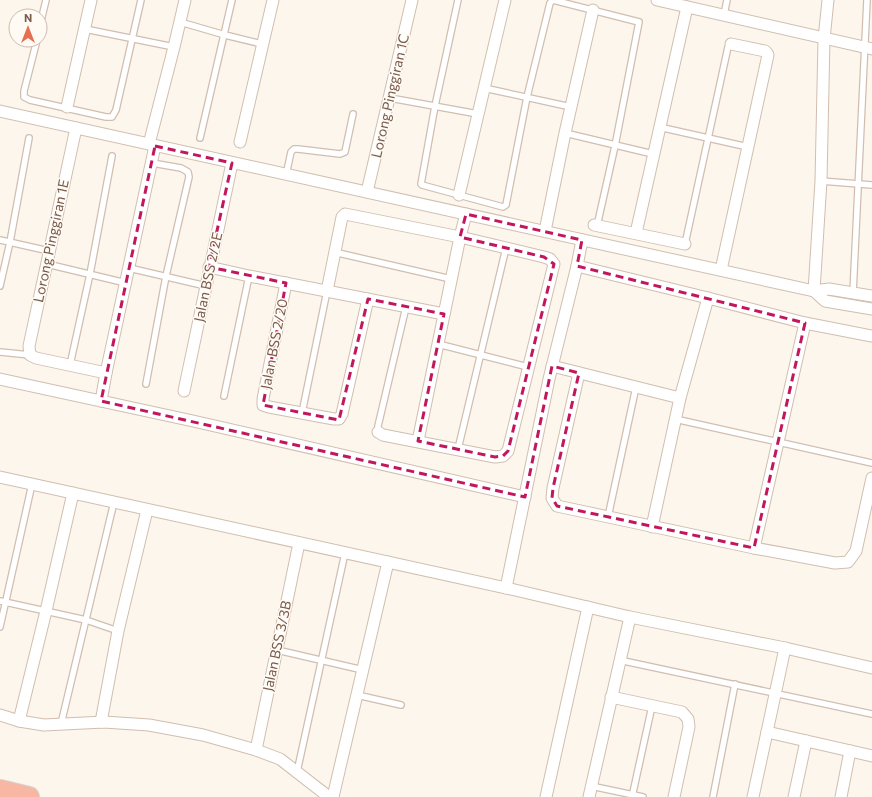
<svg xmlns="http://www.w3.org/2000/svg" width="872" height="797" viewBox="0 0 872 797" font-family="Commissioner,sans-serif">
  <rect width="100%" height="100%" fill="#fdf6ec"/>
  <g fill="none" stroke-linecap="round" stroke-linejoin="round">
    <g stroke="#d1beb0" stroke-width="8">
      <g id="lane">
        <path d="M458,0L435,106L421,184L422,185L503,207L506,205L527,97L550,3L553,0L639,22L615,146L597,226"/>
        <path d="M724,15L727,0"/>
        <path d="M180,22L225,35L262,44"/>
        <path d="M40,25L46,0"/>
        <path d="M85,29L174,47"/>
        <path d="M37,40L24,91V97L30,100L106,117H112L116,110L141,0"/>
        <path d="M484,88L571,107"/>
        <path d="M390,98L478,114"/>
        <path d="M659,127L748,147"/>
        <path d="M565,133L653,154"/>
        <path d="M200,138L232,0"/>
        <path d="M286,175L291,152L294,149H298L340,154L345,152L353,114"/>
        <path d="M821,181L872,185"/>
        <path d="M0,240L49,251"/>
        <path d="M685,244L728,47L731,44"/>
        <path d="M334,252L451,279"/>
        <path d="M47,264L126,283"/>
        <path d="M129,268L206,286"/>
        <path d="M0,286L10,242L29,138"/>
        <path d="M853,293L867,0"/>
        <path d="M438,344L528,367"/>
        <path d="M0,352L30,355"/>
        <path d="M70,365L90,274L112,156"/>
        <path d="M146,384L166,276L189,177L188,172L181,168L152,163"/>
        <path d="M224,396L249,276"/>
        <path d="M302,413L327,291"/>
        <path d="M675,419L872,463"/>
        <path d="M378,432V426L406,307"/>
        <path d="M458,449L506,248"/>
        <path d="M608,517L636,387"/>
        <path d="M0,601L86,620L118,631"/>
        <path d="M0,627L32,484"/>
        <path d="M277,650L363,670"/>
        <path d="M619,660L872,714"/>
        <path d="M357,695L401,705"/>
        <path d="M61,724L114,502"/>
        <path d="M297,772L345,553"/>
        <path d="M591,786L643,797"/>
        <path d="M632,797L652,706"/>
        <path d="M713,797L735,684"/>
      </g>
    </g>
    <g stroke="#d1beb0" stroke-width="13">
      <g id="street">
        <path d="M657,0L872,49"/>
        <path d="M67,107L91,0"/>
        <path d="M0,111L814,291L829,289L872,296"/>
        <path d="M76,128L29,346L30,355L36,358L106,373L155,146"/>
        <path d="M240,142L273,0"/>
        <path d="M149,144L174,47L185,0"/>
        <path d="M367,192L412,0"/>
        <path d="M459,195L505,0"/>
        <path d="M594,225L685,244"/>
        <path d="M545,231L565,133L593,10"/>
        <path d="M636,233L687,7"/>
        <path d="M577,266L708,298L805,323L872,336"/>
        <path d="M209,267L249,276L444,314"/>
        <path d="M721,270L768,55L767,53L765,51L731,44"/>
        <path d="M286,283L263,399V405L269,407L334,419H339L342,414L368,299"/>
        <path d="M327,291L342,217L345,214L460,237L544,257L550,259L554,264L508,451L503,456L495,457L383,435L378,432"/>
        <path d="M814,291L821,181L824,39L828,0"/>
        <path d="M814,291L825,301L872,309"/>
        <path d="M552,366L680,398"/>
        <path d="M579,373L553,488L552,498L557,506L754,548L835,563L848,562L856,551L872,478"/>
        <path d="M0,379L193,421L525,497"/>
        <path d="M184,391L232,163"/>
        <path d="M101,401L106,373"/>
        <path d="M418,441L460,237L466,214"/>
        <path d="M0,477L515,590L630,617L785,648L872,668"/>
        <path d="M652,527L680,398L708,298"/>
        <path d="M754,548L805,323"/>
        <path d="M506,588L549,379L577,266L582,240"/>
        <path d="M785,648L767,732L872,756"/>
        <path d="M611,697L682,712L688,719L689,727L674,797"/>
        <path d="M0,715L19,721L44,725L104,722L149,725L203,735L256,750L280,759L329,797"/>
        <path d="M19,721L46,611L73,493"/>
        <path d="M101,722L118,631L147,510"/>
        <path d="M256,750L299,543"/>
        <path d="M333,797L388,562"/>
        <path d="M546,797L588,607"/>
        <path d="M589,797L630,617"/>
        <path d="M753,797L767,732"/>
        <path d="M794,797L806,741"/>
        <path d="M841,797L850,751"/>
      </g>
    </g>
    <g stroke="#dad1cd" stroke-width="22">
      <path id="highway" d="M0,790L29,797"/>
    </g>
    <use href="#lane" stroke="#fff" stroke-width="5.5"/>
    <use href="#street" stroke="#fff" stroke-width="11"/>
    <use href="#highway" stroke="#f7b7a3" stroke-width="20"/>
  </g>
  <path fill="none" stroke="#c2185b" stroke-width="3" stroke-dasharray="8 5" stroke-linejoin="round" d="M155,146L232,163L209,267L286,283L263,405L339,420L368,299L444,314L418,441L495,457L503,456L508,451L554,264L544,257L460,237L466,214L582,240L577,266L805,323L754,548L557,506L552,498L553,488L579,373L552,366L525,497L101,401Z"/>
  <g text-anchor="middle" stroke-width="3" stroke-linejoin="round" paint-order="stroke">
    <g font-size="14" fill="#7a5c4d" stroke="#fffaf3">
      <text transform="translate(390 96) rotate(-77)" y="5">Lorong Pinggiran 1C</text>
      <text transform="translate(51 241) rotate(-78)" y="5">Lorong Pinggiran 1E</text>
      <text transform="translate(208 277) rotate(-78)" y="5">Jalan BSS 2/2E</text>
      <text transform="translate(274 344) rotate(-79)" y="5">Jalan BSS 2/20</text>
      <text transform="translate(277 646) rotate(-78)" y="5">Jalan BSS 3/3B</text>
    </g>
  </g>
  <g transform="translate(28 28)"><circle r="19" fill="#fffaf3" stroke="#cabbb1"/>
  <path d="M0-3L7 15L0 10L-7 15Z" fill="#e76f51"/>
  <text y="-6" font-size="11" font-weight="bold" text-anchor="middle" fill="#7a5c4d">N</text>
  </g>
</svg>
